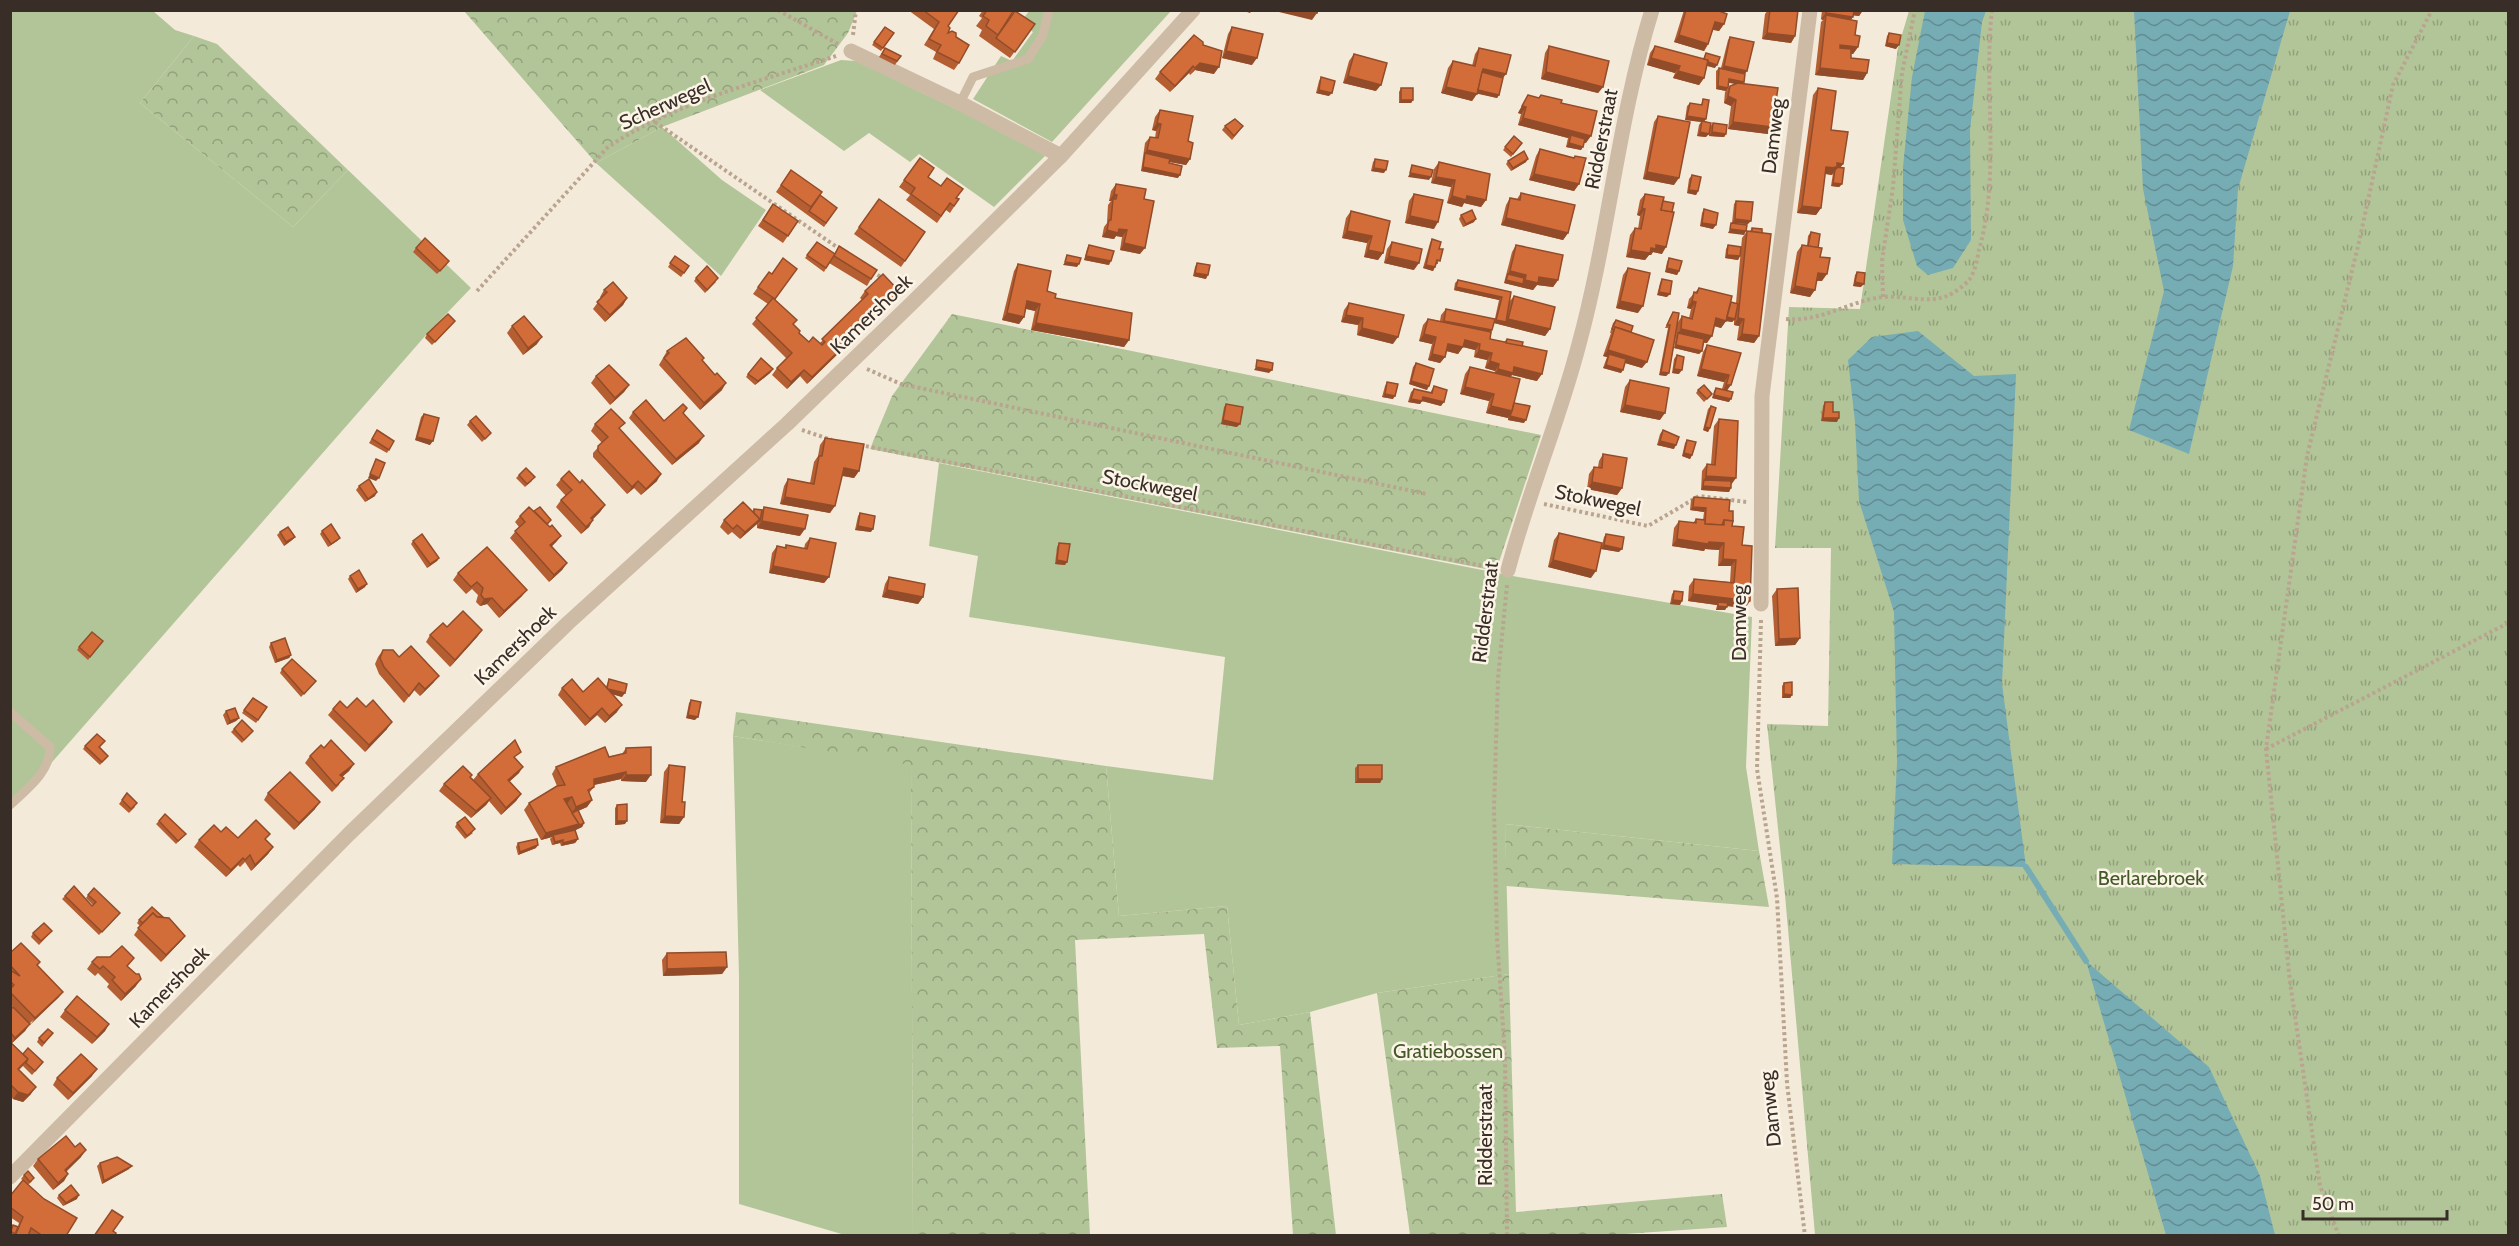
<svg xmlns="http://www.w3.org/2000/svg" width="2519" height="1246" viewBox="0 0 2519 1246" font-family="Cabin,sans-serif">
  <defs>
    <pattern id="forest-crowns" width="20" height="18" patternUnits="userSpaceOnUse" patternTransform="scale(1.5)"><rect width="20" height="18" fill="#b2c598"/><path d="M2 6a3 3 0 1 1 6 0M12 15a3 3 0 1 1 6 0" fill="none" stroke="#92a07c"/></pattern>
    <pattern id="park-tufts" width="24" height="20" patternUnits="userSpaceOnUse" patternTransform="scale(1.5)"><rect width="24" height="20" fill="#b2c598"/><path d="M3 7l-1-3M5 7V3M7 7l1-3M15 17l-1-3M17 17v-4M19 17l1-3" fill="none" stroke="#92a07c"/></pattern>
    <pattern id="water-waves" width="16" height="10" patternUnits="userSpaceOnUse" patternTransform="scale(1.5)"><rect width="16" height="10" fill="#76acb4"/><path d="M0 5q4-4 8 0t8 0" fill="none" stroke="#628c92"/></pattern>
  </defs>
  <rect width="100%" height="100%" fill="#f4eada"/>
  <g fill="#b2c598">
    <path d="M11,11H153L175,30L194,36L140,103L293,227L348,170L471,288L426,335L11,809Z"/>
    <path d="M1029,11H1171L1052,142L973,99L1001,56L1012,61L1033,32L1021,22Z"/>
    <path d="M841,60L856,61L1006,133L1046,155L994,207L919,154L910,162L869,133L844,151L760,90Z"/>
    <path d="M662,127L722,180L766,210L721,276L596,163Z"/>
    <path d="M939,463L1518,577L1752,617L1746,767L1759,851L1505,824L1509,974L1377,993L1310,1012L1239,1025L1227,906L1119,916L1106,766L1213,780L1225,657L969,617L978,556L929,546Z"/>
    <path d="M733,736L911,764L913,1235H845L739,1204V976Z"/>
  </g>
  <g fill="url(#forest-crowns)">
    <path d="M464,11H857L848,33L824,65L662,127L596,163Z"/>
    <path d="M194,36L217,44L348,170L293,227L140,103Z"/>
    <path d="M952,314L1541,435L1496,571L870,449L892,396Z"/>
    <path d="M736,712L1106,766L1119,916L1227,906L1239,1025L1310,1012L1336,1235H1293L1280,1046L1217,1048L1204,934L1075,940L1090,1235H913L911,765L733,736Z"/>
    <path d="M1505,824L1759,851L1769,907L1506,886Z"/>
    <path d="M1509,974L1516,1212L1722,1194L1727,1227L1595,1236L1410,1235L1377,993Z"/>
  </g>
  <path fill="url(#park-tufts)" d="M1909,11H2508V1235H1815L1785,895L1767,724L1828,726L1831,548H1775L1789,307L1860,309L1898,48Z"/>
  <g fill="url(#water-waves)">
    <path d="M1925,11H1986L1982,22L1970,130L1971,240L1953,268L1928,275L1917,266L1903,220V167L1912,77Z"/>
    <path d="M2134,11H2290L2238,189L2233,266L2189,454L2129,430L2164,291L2143,189Z"/>
    <path d="M1918,331L1974,376L2016,374L2002,684L2026,867L1892,864L1897,763L1894,612L1859,501L1855,422L1848,360L1872,337Z"/>
    <path d="M2086,961L2209,1067L2260,1176L2275,1235H2166Z"/>
  </g>
  <g fill="none" stroke-linecap="round" stroke-linejoin="round">
    <path stroke="#76acb4" stroke-width="6" d="M2026,867L2086,961"/>
    <g stroke="#b9a58f" stroke-width="4" stroke-dasharray="3 3" stroke-linecap="butt">
      <path d="M778,10L838,44"/>
      <path d="M853,35L856,10"/>
      <path d="M655,122L882,278"/>
      <path d="M477,291L607,148C668,105 764,80 836,56"/>
      <path d="M1883,297L1882,261L1893,187L1902,73L1915,10"/>
      <path d="M1786,319C1822,322 1849,301 1883,297C1904,295 1926,304 1947,296C1953,294 1965,285 1969,280C1975,272 1977,260 1979,250C2001,172 1983,90 1992,10"/>
      <path d="M867,369L901,384L1427,494"/>
      <path d="M802,430L832,440"/>
      <path d="M860,445L1494,568"/>
      <path d="M1544,504L1648,526L1699,496L1747,502"/>
      <path d="M1507,585L1498,678L1494,808L1497,938L1505,1056L1507,1236"/>
      <path d="M1761,620L1757,769L1777,898L1787,1083L1805,1236"/>
      <path d="M2266,749L2508,623"/>
      <path d="M2339,1236L2320,1186L2290,982L2266,749L2307,456L2359,242L2393,85L2432,10"/>
    </g>
    <g stroke="#cdbba5" stroke-width="9">
      <path d="M960,103L973,77L1028,59L1043,35L1049,10"/>
      <path d="M10,712L50,747C51,771 27,789 10,805"/>
    </g>
    <g stroke="#cdbba5" stroke-width="15">
      <path d="M851,51L960,103L1061,156"/>
      <path d="M1508,570C1528,494 1559,421 1579,344C1609,234 1618,119 1652,10"/>
      <path d="M1761,604L1762,396L1810,10"/>
    </g>
    <path stroke="#cdbba5" stroke-width="15" d="M10,1177L349,834L568,623L787,424L914,301L1061,156L1193,10"/>
  </g>
  <g fill="#b55e32">
    <path d="M908,10H959L948,26V33L959,63L954,70L933,59L936,52L924,45L934,29Z"/>
    <path d="M983,10H1014L997,37L1035,24L1010,58L979,36L982,30L976,26L982,18L979,16Z"/>
    <path d="M1684,10H1719L1724,24L1719,31L1713,30L1708,44L1704,51L1674,42Z"/>
    <path d="M1768,10H1798L1795,36L1791,43L1762,39L1765,14Z"/>
    <path d="M1822,10H1863L1859,16L1853,15L1851,20L1858,47L1853,54L1851,53V58L1867,73L1863,80L1815,75L1821,22L1823,20L1821,19Z"/>
    <path d="M885,27L894,33L881,51L872,45Z"/>
    <path d="M1232,27L1252,65L1222,58L1228,34Z"/>
    <path d="M1889,33L1896,49L1885,46L1887,36Z"/>
    <path d="M1730,37L1745,74L1742,84L1768,134L1728,129L1731,106L1724,103L1725,92L1730,86L1735,84L1729,83L1726,91L1716,89V71L1719,68H1721L1728,40Z"/>
    <path d="M1203,45L1214,74L1195,70L1190,75L1189,73L1170,92L1155,79L1160,72Z"/>
    <path d="M1549,46L1603,87L1598,93L1541,79L1545,53Z"/>
    <path d="M1655,46L1703,59L1706,53L1715,68L1707,66L1704,78L1699,85L1673,78L1675,73L1647,65L1650,53Z"/>
    <path d="M885,48L901,56L895,65L879,57Z"/>
    <path d="M1479,48L1503,78L1499,95L1497,98L1477,93L1472,101L1441,93L1448,68L1453,61L1472,66L1475,54Z"/>
    <path d="M1354,54L1376,91L1343,83L1349,61Z"/>
    <path d="M1321,77L1329,96L1316,93L1319,81Z"/>
    <path d="M1401,88L1413,100L1411,103H1399V92Z"/>
    <path d="M1818,88L1831,130L1843,164L1840,168L1842,184L1839,187L1831,186L1833,173L1832,175L1825,174L1821,208L1816,215L1797,213L1813,95Z"/>
    <path d="M1528,95L1539,98L1541,95L1561,103L1586,143H1584L1581,150L1566,147L1568,138L1518,125L1521,114L1518,113Z"/>
    <path d="M1703,99L1706,119L1704,122L1706,137L1697,136L1699,125L1701,122L1685,120L1687,106L1690,103L1701,105Z"/>
    <path d="M1160,110L1188,141L1190,159L1186,165L1169,162V163L1178,178L1141,171L1145,143L1150,137L1155,138L1156,131L1152,130L1155,117Z"/>
    <path d="M1658,116L1674,185L1643,179L1654,122Z"/>
    <path d="M1713,123L1726,134L1724,137L1709,136L1710,127Z"/>
    <path d="M1225,126L1240,130L1232,140L1222,130Z"/>
    <path d="M1514,136L1522,143L1511,157L1503,150Z"/>
    <path d="M1540,149L1574,158L1575,156L1579,184L1574,191L1529,180L1536,156Z"/>
    <path d="M920,158L928,177L959,199L950,213L946,210L937,223L906,200L910,195L899,187Z"/>
    <path d="M1375,159L1384,173L1371,171L1373,162Z"/>
    <path d="M1508,161L1526,162L1511,171L1506,164Z"/>
    <path d="M1439,162L1486,200L1481,207L1464,203L1462,207L1447,203L1451,187L1431,183L1434,169Z"/>
    <path d="M791,170L820,195L837,208L824,227L776,192Z"/>
    <path d="M1692,175L1698,191L1696,195L1687,193L1689,179Z"/>
    <path d="M1116,184L1144,199L1140,254L1120,250L1122,237L1116,236L1114,239L1102,237L1104,227L1107,223L1108,205L1111,201H1109L1111,191Z"/>
    <path d="M1521,193L1568,233L1563,240L1501,225L1506,205L1510,198L1517,199Z"/>
    <path d="M1414,194L1434,229L1405,223L1409,201Z"/>
    <path d="M1645,194L1663,201L1662,254L1653,252L1651,255H1649L1645,260L1626,257L1630,235L1635,228L1638,229L1640,216L1637,215L1640,200Z"/>
    <path d="M879,199L925,232L901,267L854,234Z"/>
    <path d="M1736,201L1748,224L1732,223L1734,204Z"/>
    <path d="M773,204L798,221L783,243L758,226Z"/>
    <path d="M1704,209L1713,229L1700,226L1702,213Z"/>
    <path d="M1351,211L1390,221L1383,253L1378,260L1364,257L1367,243L1342,238L1346,218Z"/>
    <path d="M1461,215L1474,222L1463,227L1459,219Z"/>
    <path d="M1752,228L1759,336L1754,343L1737,340L1739,326L1734,325V320L1732,322L1726,321L1721,328L1714,326L1707,343H1704L1702,351L1699,354L1674,348L1677,329L1669,373L1666,376L1659,375L1668,328H1665L1673,312L1678,322L1682,316L1689,318L1691,309L1687,308L1689,299L1699,288L1731,302L1736,303L1742,238L1747,231H1750Z"/>
    <path d="M1811,232L1818,248L1820,257L1822,281H1817L1810,297L1790,293L1797,252L1802,245L1807,246L1808,236Z"/>
    <path d="M1432,239L1439,249L1438,264H1436L1433,271L1423,268L1430,243Z"/>
    <path d="M817,242L834,254L839,246L871,279L867,286L829,263L824,272L805,258Z"/>
    <path d="M1392,242L1414,270L1384,263L1387,249Z"/>
    <path d="M1089,245L1109,265L1084,260L1087,249Z"/>
    <path d="M1516,245L1558,280L1553,287L1537,285L1533,290L1504,283L1512,252Z"/>
    <path d="M1728,245L1740,256L1738,260L1725,258L1726,249Z"/>
    <path d="M416,248L447,264L437,274L413,252Z"/>
    <path d="M675,256L689,266L681,277L668,267Z"/>
    <path d="M1669,258L1679,271L1677,275L1665,272L1667,262Z"/>
    <path d="M1197,263L1206,279L1193,276L1195,267Z"/>
    <path d="M1018,264L1047,291L1055,298L1129,340L1124,347L1031,330L1035,311L1026,309L1024,317L1019,324L1002,320L1014,271Z"/>
    <path d="M1628,268L1638,313L1616,308L1623,275Z"/>
    <path d="M1857,272L1861,287L1853,286L1855,275Z"/>
    <path d="M696,278L716,282L705,293L694,281Z"/>
    <path d="M1662,279L1667,297L1657,295L1660,283Z"/>
    <path d="M1458,280L1511,292L1509,302L1514,296L1550,329L1545,336L1494,323L1499,300L1454,290L1455,283Z"/>
    <path d="M758,287L775,299L799,333L809,342L820,343L862,300L860,298L865,291L900,292L895,298L807,384L800,376L787,389L772,375L777,368L787,359L752,324L768,304L753,294Z"/>
    <path d="M604,290L627,298L623,305L605,322L593,309L601,298L600,297Z"/>
    <path d="M1349,303L1393,344L1357,335L1358,325L1341,322L1344,310Z"/>
    <path d="M1446,309L1492,330L1490,339L1504,342L1507,339L1522,346L1537,381L1512,375L1510,377L1514,403L1524,423L1508,420V418L1486,413L1489,401L1460,394L1465,374L1470,367L1494,373L1495,371L1485,368L1487,360L1474,357L1475,350L1463,347L1458,354L1446,351L1445,357L1440,363L1428,360L1432,344L1419,341L1423,325L1428,319L1440,321L1441,315Z"/>
    <path d="M1616,320L1631,332L1642,368L1625,363L1621,373L1603,368L1607,357L1603,356L1611,333H1610L1613,323Z"/>
    <path d="M455,321L432,345L425,338L427,334Z"/>
    <path d="M512,326L537,344L523,355L507,333Z"/>
    <path d="M1707,345L1741,353L1727,390L1729,402L1712,398L1714,391L1716,388L1722,389L1724,382L1697,376L1703,352Z"/>
    <path d="M667,351L702,361L715,375L722,390L700,410L659,365Z"/>
    <path d="M1677,355L1679,374L1672,373L1674,359Z"/>
    <path d="M1416,363L1427,390L1409,384L1413,367Z"/>
    <path d="M773,369L770,373L755,385L746,377L748,374Z"/>
    <path d="M596,376L629,385L624,392L610,405L591,383Z"/>
    <path d="M1630,380L1660,420L1620,412L1625,387Z"/>
    <path d="M1387,382L1393,399L1382,397L1385,386Z"/>
    <path d="M1434,386L1441,406L1422,401L1420,404L1408,402L1411,392L1414,389L1430,393Z"/>
    <path d="M1698,390L1712,394L1704,402L1696,393Z"/>
    <path d="M1825,402L1837,422L1821,421L1823,406Z"/>
    <path d="M1226,404L1237,427L1221,424L1224,407Z"/>
    <path d="M1711,406L1710,428L1708,432L1703,430L1708,409Z"/>
    <path d="M633,412L664,421L684,414L699,443L672,465L629,418Z"/>
    <path d="M424,414L430,445L415,440L421,417Z"/>
    <path d="M1719,419L1731,485L1729,492L1701,490L1702,471L1707,464H1711L1714,426Z"/>
    <path d="M470,421L491,433L482,442L467,425Z"/>
    <path d="M595,424L620,429L657,481L641,495L634,488L627,494L593,457V453L602,443L591,431Z"/>
    <path d="M377,430L394,441L387,453L369,443Z"/>
    <path d="M1663,430L1674,449L1657,445L1660,434Z"/>
    <path d="M825,438L859,471L854,478L842,476L830,513L780,504L784,486L788,479L810,483L814,462L818,456L820,445Z"/>
    <path d="M1687,440L1692,455L1690,459L1682,456L1685,443Z"/>
    <path d="M1603,454L1622,488L1617,495L1587,489L1589,474L1594,467H1598L1599,461Z"/>
    <path d="M519,475L532,481L525,487L516,478Z"/>
    <path d="M561,479L580,483L605,505L600,512L593,519L589,527L581,534L556,507L561,500L566,496L556,485Z"/>
    <path d="M359,486L375,496L365,502L356,490Z"/>
    <path d="M1694,497L1729,511L1732,526L1742,545L1750,601L1745,608L1727,606L1725,610H1716L1717,605L1688,601L1689,586L1694,579L1730,582L1731,566H1718L1719,550L1705,549L1704,551L1672,546L1674,528L1679,521L1693,523L1696,519L1703,520L1704,512L1690,510L1691,500Z"/>
    <path d="M764,507L800,536L757,528V524L740,539L732,532L728,535L720,527L724,520L752,512L754,509L762,510Z"/>
    <path d="M534,512L549,523L547,525L561,536L556,542L552,546L567,563L562,570L549,582L510,538L519,527L515,522L520,516Z"/>
    <path d="M860,513L871,532L855,530L858,516Z"/>
    <path d="M322,531L340,538L337,541L328,547L320,534Z"/>
    <path d="M280,532L295,537L292,540L284,546L277,535Z"/>
    <path d="M1559,533L1591,578L1548,567L1554,540Z"/>
    <path d="M1606,534L1619,552L1601,549L1604,537Z"/>
    <path d="M810,538L829,577L824,583L769,573L772,553L777,546L784,548L786,545L804,549L805,544Z"/>
    <path d="M413,541L439,558L437,561L427,568L411,544Z"/>
    <path d="M1059,543L1065,565L1055,564L1057,547Z"/>
    <path d="M458,573L522,596L499,618L487,604L480,606L476,602L478,595L472,589L466,594L453,580Z"/>
    <path d="M350,576L365,587L356,593L348,579Z"/>
    <path d="M889,577L923,597L918,604L882,597L885,584Z"/>
    <path d="M1777,589L1800,638L1795,645L1775,646L1772,596Z"/>
    <path d="M1674,591L1680,605L1670,604L1672,594Z"/>
    <path d="M447,627L482,630L477,637L450,667L426,642L430,635Z"/>
    <path d="M103,641L88,660L77,650L79,647Z"/>
    <path d="M271,643L291,655L289,658L275,663L269,647Z"/>
    <path d="M383,650L399,657L434,682L420,696L414,690L404,703L379,674L375,664L378,657Z"/>
    <path d="M282,669L316,681L301,697L280,673Z"/>
    <path d="M609,679L622,697L613,694L617,712L605,723L597,715L585,726L558,695L562,688L583,692L606,687Z"/>
    <path d="M1784,683L1792,695L1790,698H1782V686Z"/>
    <path d="M253,698L267,707L256,723L242,713Z"/>
    <path d="M691,700L695,720L686,718L689,703Z"/>
    <path d="M366,707L387,729L365,752L328,715L333,709Z"/>
    <path d="M226,711L239,718L236,721L227,725L223,715Z"/>
    <path d="M234,729L250,734L242,743L231,732Z"/>
    <path d="M105,741L100,747L108,756L100,765L83,749L85,746Z"/>
    <path d="M324,748L354,764L349,771L342,777L339,785L332,792L305,763L310,756Z"/>
    <path d="M626,748L646,782L621,781V779L594,785V787L589,793L592,800L587,807L578,811L584,823L582,827L575,830L578,839L575,843L561,846L560,843L552,845L550,839L552,837L541,840L524,810L529,803L557,786L552,774L556,767L622,754Z"/>
    <path d="M516,759L519,773L509,782L521,794L516,801L501,815L489,801L486,805L471,818L439,791L444,784L470,777L473,780L478,774Z"/>
    <path d="M669,765L684,817L679,824L660,823L664,772Z"/>
    <path d="M1358,765L1382,779L1380,783H1355V768Z"/>
    <path d="M127,793L135,807L129,813L119,804Z"/>
    <path d="M268,793L315,809L294,830L264,800Z"/>
    <path d="M617,805L625,824L615,825V808Z"/>
    <path d="M159,821L183,837L176,844L156,824Z"/>
    <path d="M457,823L473,833L465,839L455,827Z"/>
    <path d="M221,832L238,838L266,840L273,847L268,854L251,871L245,862L240,867L238,865L226,877L194,847L199,840Z"/>
    <path d="M518,843L536,848L518,855L516,847Z"/>
    <path d="M88,895L120,913L99,935L62,899L65,896L92,906L93,905L86,898Z"/>
    <path d="M163,917L185,936L180,942L161,962L134,935L140,926L137,923L139,920Z"/>
    <path d="M52,931L39,945L31,937L33,933Z"/>
    <path d="M10,953L37,966L63,992L58,998L29,1024L25,1031L12,1043L23,1054L40,1066L32,1075L23,1066L19,1070L31,1094L23,1102L13,1099L10,1096V1010L13,1007L10,1004Z"/>
    <path d="M667,953L727,967L722,974L663,976L662,960Z"/>
    <path d="M92,962L128,967L136,986L121,1001L107,987L109,984L98,973L95,976L87,969Z"/>
    <path d="M65,1010L109,1024L105,1031L92,1044L60,1017Z"/>
    <path d="M53,1033L42,1047L37,1042L39,1038Z"/>
    <path d="M92,1076L68,1100L53,1085L57,1078Z"/>
    <path d="M81,1157L66,1172L68,1174L64,1181L53,1190L33,1166L38,1159Z"/>
    <path d="M100,1163L129,1169L102,1184L97,1166Z"/>
    <path d="M24,1175L32,1181L28,1185L66,1236H10L11,1228L13,1225L18,1226L19,1223L10,1217V1196L23,1180L21,1179Z"/>
    <path d="M59,1195L77,1199L63,1206L57,1198Z"/>
  </g>
  <g fill="#934c29">
    <path d="M1241,10H1252L1250,13Z"/>
    <path d="M1280,10H1307L1317,13L1312,20L1279,12Z"/>
    <path d="M1852,10H1863L1859,16L1850,15Z"/>
    <path d="M1826,13L1853,17L1848,24L1826,15L1823,20L1821,19Z"/>
    <path d="M1715,22L1724,24L1719,31L1711,29Z"/>
    <path d="M1767,33L1795,36L1791,43L1762,39Z"/>
    <path d="M1679,35L1708,44L1704,51L1674,42Z"/>
    <path d="M1887,43L1899,45L1896,49L1885,46Z"/>
    <path d="M1840,45L1858,47L1853,54L1835,52Z"/>
    <path d="M1226,51L1257,58L1252,65L1222,58Z"/>
    <path d="M1651,58L1680,66L1675,73L1647,65Z"/>
    <path d="M1704,61L1717,65L1715,68L1701,64Z"/>
    <path d="M1200,63L1219,67L1214,74L1195,70L1190,75Z"/>
    <path d="M1193,66L1189,73L1170,92L1175,86Z"/>
    <path d="M1724,66L1747,71L1745,74L1721,69Z"/>
    <path d="M1820,68L1867,73L1863,80L1815,75Z"/>
    <path d="M1483,69L1506,74L1501,81L1480,76Z"/>
    <path d="M1678,71L1704,78L1699,85L1673,78Z"/>
    <path d="M1546,72L1603,87L1598,93L1541,79Z"/>
    <path d="M1348,76L1381,85L1376,91L1343,83Z"/>
    <path d="M1729,79L1744,82L1741,85L1727,82Z"/>
    <path d="M1718,86L1728,88L1726,91L1716,89Z"/>
    <path d="M1446,87L1477,94L1472,101L1441,93Z"/>
    <path d="M1477,89L1499,95L1497,98L1474,93Z"/>
    <path d="M1319,90L1332,93L1329,96L1316,93Z"/>
    <path d="M1728,96L1736,100L1731,106L1724,103Z"/>
    <path d="M1401,100H1413L1411,103H1399Z"/>
    <path d="M1522,106L1526,107L1521,114L1518,113Z"/>
    <path d="M1687,116L1706,119L1703,122L1685,120Z"/>
    <path d="M1523,118L1591,136L1586,143L1570,139L1571,135L1568,138L1518,125Z"/>
    <path d="M1733,122L1772,127L1768,134L1728,129Z"/>
    <path d="M1157,123L1161,124L1156,131L1152,130Z"/>
    <path d="M1700,132L1709,134L1706,137L1697,136Z"/>
    <path d="M1712,132L1726,134L1724,137L1709,136Z"/>
    <path d="M1569,143L1583,147L1581,150L1566,147Z"/>
    <path d="M1147,150L1190,159L1186,165L1144,157L1145,153Z"/>
    <path d="M1528,159L1526,162L1511,171L1513,168Z"/>
    <path d="M1837,163L1843,164L1838,170H1835L1832,175L1821,173L1826,167Z"/>
    <path d="M1143,167L1180,175L1178,178L1141,171Z"/>
    <path d="M1374,168L1386,170L1384,173L1371,171Z"/>
    <path d="M1647,172L1679,178L1674,185L1643,179Z"/>
    <path d="M1410,173L1431,177L1429,180L1408,177Z"/>
    <path d="M1534,174L1579,184L1574,191L1529,180Z"/>
    <path d="M1436,177L1455,180L1451,187L1431,183Z"/>
    <path d="M1833,183L1842,184L1839,187L1831,186Z"/>
    <path d="M1689,190L1698,191L1696,195L1687,193Z"/>
    <path d="M1114,194L1117,195L1113,200V199L1111,201H1109Z"/>
    <path d="M1452,196H1467L1486,200L1481,207L1464,203L1462,207L1447,203Z"/>
    <path d="M1802,206L1821,208L1816,215L1797,213Z"/>
    <path d="M1642,208L1645,209L1640,216L1637,215Z"/>
    <path d="M1410,216L1438,222L1434,229L1405,223Z"/>
    <path d="M1506,218L1568,233L1563,240L1501,225Z"/>
    <path d="M1476,219L1474,222L1463,227L1466,224Z"/>
    <path d="M1735,219L1751,221L1748,224L1732,223Z"/>
    <path d="M1702,223L1716,225L1713,229L1700,226Z"/>
    <path d="M1119,229L1127,230L1122,237L1116,236L1114,239L1102,237L1107,230Z"/>
    <path d="M1730,229L1746,231L1744,235L1728,233Z"/>
    <path d="M1347,231L1372,236L1367,243L1342,238Z"/>
    <path d="M1124,243L1145,248L1140,254L1120,250Z"/>
    <path d="M1656,245L1666,247L1662,254L1653,252L1651,255H1649L1645,260L1626,257L1631,250L1651,248Z"/>
    <path d="M1368,250L1383,253L1378,260L1364,257Z"/>
    <path d="M1727,255L1740,256L1738,260L1725,258Z"/>
    <path d="M1086,256L1111,261L1109,265L1084,260Z"/>
    <path d="M1389,256L1419,263L1414,270L1384,263Z"/>
    <path d="M1065,262L1079,264L1077,267L1063,265Z"/>
    <path d="M1426,265L1435,267L1433,271L1423,268Z"/>
    <path d="M1667,268L1679,271L1677,275L1665,272Z"/>
    <path d="M1510,271L1526,275L1522,282L1508,274Z"/>
    <path d="M1195,273L1208,275L1206,279L1193,276Z"/>
    <path d="M1818,273L1827,274L1822,281L1814,280Z"/>
    <path d="M1539,277L1558,280L1553,287L1537,285L1533,290L1520,287L1525,280Z"/>
    <path d="M1506,280L1523,284L1520,287L1504,283Z"/>
    <path d="M1855,282L1864,284L1861,287L1853,286Z"/>
    <path d="M1795,286L1815,290L1810,297L1790,293Z"/>
    <path d="M1456,287L1502,297L1499,300L1454,290Z"/>
    <path d="M900,292L895,298L807,384L812,377Z"/>
    <path d="M1659,292L1670,294L1667,297L1657,295Z"/>
    <path d="M627,298L623,305L605,322L610,315Z"/>
    <path d="M1027,301L1040,304L1035,311L1023,308Z"/>
    <path d="M1620,301L1643,306L1638,313L1616,308Z"/>
    <path d="M1692,301L1696,302L1691,309L1687,308Z"/>
    <path d="M1007,313L1024,317L1019,324L1002,320Z"/>
    <path d="M1346,315L1363,318L1358,325L1341,322Z"/>
    <path d="M1725,317L1735,319L1732,322L1726,321L1721,328L1711,325L1716,318Z"/>
    <path d="M1738,318L1744,319L1739,326L1734,325Z"/>
    <path d="M1508,319L1550,329L1545,336L1494,323L1496,320L1506,322Z"/>
    <path d="M1444,321L1492,330L1487,337L1439,327Z"/>
    <path d="M1036,323L1129,340L1124,347L1031,330Z"/>
    <path d="M1362,328L1398,337L1393,344L1357,335Z"/>
    <path d="M1681,329L1712,336L1707,343L1678,336V333Z"/>
    <path d="M1424,334L1436,337L1432,344L1419,341Z"/>
    <path d="M1742,334L1759,336L1754,343L1737,340Z"/>
    <path d="M542,337L537,344L523,355L528,348Z"/>
    <path d="M1465,340L1480,344L1475,350L1463,347L1458,354L1443,350L1448,344Z"/>
    <path d="M1676,345L1702,351L1699,354L1674,348Z"/>
    <path d="M1479,350L1492,353L1487,360L1474,357Z"/>
    <path d="M1608,350L1647,362L1642,368L1608,358L1609,354L1607,357L1603,356Z"/>
    <path d="M1432,354L1445,357L1440,363L1428,360Z"/>
    <path d="M1490,361L1499,364L1495,371L1485,368Z"/>
    <path d="M1606,365L1623,370L1621,373L1603,368Z"/>
    <path d="M1256,367L1272,370L1269,373L1254,370Z"/>
    <path d="M1514,367L1542,374L1537,381L1512,375L1508,380L1493,376L1498,369Z"/>
    <path d="M773,369L770,373L755,385L758,381Z"/>
    <path d="M1674,369L1682,370L1679,374L1672,373Z"/>
    <path d="M1701,369L1729,375L1724,382L1697,376Z"/>
    <path d="M804,370L800,376L787,389L791,382Z"/>
    <path d="M1661,372L1669,373L1666,376L1659,375Z"/>
    <path d="M1411,381L1429,386L1427,390L1409,384Z"/>
    <path d="M726,383L722,390L700,410L704,403Z"/>
    <path d="M629,385L624,392L610,405L615,398Z"/>
    <path d="M1726,385H1731L1726,392H1722Z"/>
    <path d="M1465,387L1494,394L1489,401L1460,394Z"/>
    <path d="M1385,394L1395,396L1393,399L1382,397Z"/>
    <path d="M1714,395L1731,399L1729,402L1712,398Z"/>
    <path d="M1423,397L1444,402L1441,406L1422,401L1420,404L1408,402L1411,399Z"/>
    <path d="M1625,405L1665,413L1660,420L1620,412Z"/>
    <path d="M1491,406L1512,411L1508,418L1486,413Z"/>
    <path d="M1510,416L1526,420L1524,423L1508,420Z"/>
    <path d="M1823,418H1839L1837,422L1821,421Z"/>
    <path d="M1223,420L1240,424L1237,427L1221,424Z"/>
    <path d="M1705,427L1710,428L1708,432L1703,430Z"/>
    <path d="M704,436L699,443L672,465L676,459Z"/>
    <path d="M417,437L433,441L430,445L415,440Z"/>
    <path d="M1660,441L1676,445L1674,449L1657,445Z"/>
    <path d="M1684,453L1692,455L1690,459L1682,456Z"/>
    <path d="M844,468L859,471L854,478L839,475Z"/>
    <path d="M370,474L379,478L376,481L368,478Z"/>
    <path d="M661,474L657,481L641,495L646,489Z"/>
    <path d="M1706,476L1736,478L1731,485L1704,480Z"/>
    <path d="M638,481L634,488L627,494L632,487Z"/>
    <path d="M1592,482L1622,488L1617,495L1587,489Z"/>
    <path d="M1703,486L1731,488L1729,492L1701,490Z"/>
    <path d="M377,492L375,496L365,502L368,499Z"/>
    <path d="M785,497L835,506L830,513L780,504Z"/>
    <path d="M605,505L600,512L587,525L591,518Z"/>
    <path d="M1693,507L1706,508L1704,512L1690,510Z"/>
    <path d="M753,518L760,521L757,524L740,539Z"/>
    <path d="M593,520L589,527L581,534L586,527Z"/>
    <path d="M762,521L805,529L800,536L757,528Z"/>
    <path d="M858,526L873,529L871,532L855,530Z"/>
    <path d="M561,536L556,542L546,552L550,545Z"/>
    <path d="M295,537L292,540L284,546L286,542Z"/>
    <path d="M340,538L337,541L328,547L331,544Z"/>
    <path d="M1677,539L1709,542L1724,543L1719,550L1705,549L1704,551L1672,546Z"/>
    <path d="M1604,545L1622,549L1619,552L1601,549Z"/>
    <path d="M439,558L437,561L427,568L430,564Z"/>
    <path d="M1723,559L1736,560L1731,566H1718Z"/>
    <path d="M1057,560L1067,562L1065,565L1055,564Z"/>
    <path d="M1553,560L1596,571L1591,578L1548,567Z"/>
    <path d="M567,563L562,570L549,582L554,575Z"/>
    <path d="M773,566L829,577L824,583L769,573Z"/>
    <path d="M367,584L365,587L356,593L358,589Z"/>
    <path d="M527,590L522,596L499,618L504,611Z"/>
    <path d="M887,590L923,597L918,604L882,597Z"/>
    <path d="M1693,594L1750,601L1745,608L1718,605V602L1717,605L1688,601Z"/>
    <path d="M492,598L487,604L480,606L484,599Z"/>
    <path d="M1673,600L1682,601L1680,605L1670,604Z"/>
    <path d="M1718,606L1727,607L1725,610H1716Z"/>
    <path d="M482,630L477,637L450,667L455,660Z"/>
    <path d="M1800,638L1795,645L1775,646L1779,639Z"/>
    <path d="M291,655L289,658L275,663L277,660Z"/>
    <path d="M439,676L434,682L420,696L425,689Z"/>
    <path d="M607,689L625,693L622,697L604,692Z"/>
    <path d="M1784,694L1792,695L1790,698H1782Z"/>
    <path d="M622,705L617,712L605,723L609,716Z"/>
    <path d="M602,708L597,715L585,726L590,719Z"/>
    <path d="M688,715L698,717L695,720L686,718Z"/>
    <path d="M239,718L236,721L227,725L230,721Z"/>
    <path d="M392,722L387,729L365,752L369,745Z"/>
    <path d="M354,764L349,771L336,782L340,775Z"/>
    <path d="M523,767L519,773L503,787L508,780Z"/>
    <path d="M626,772L621,779L589,786L594,779Z"/>
    <path d="M626,775H651L646,782L621,781Z"/>
    <path d="M1358,779H1382L1380,783H1355Z"/>
    <path d="M521,794L516,801L501,815L506,808Z"/>
    <path d="M572,797L567,804L564,799Z"/>
    <path d="M491,798L486,805L471,818L476,811Z"/>
    <path d="M592,800L587,807L571,814L576,807Z"/>
    <path d="M320,802L315,809L294,830L299,823Z"/>
    <path d="M665,816L684,817L679,824L660,823Z"/>
    <path d="M617,821H627L625,824L615,825Z"/>
    <path d="M584,823L582,827L574,831L553,835L552,837L541,840L546,833L579,824Z"/>
    <path d="M578,839L575,843L561,846L563,843Z"/>
    <path d="M563,840L560,843L552,845L555,842Z"/>
    <path d="M538,845L536,848L518,855L520,852Z"/>
    <path d="M273,847L268,854L251,871L255,865Z"/>
    <path d="M243,858L238,865L226,877L231,870Z"/>
    <path d="M185,936L180,942L161,962L166,955Z"/>
    <path d="M727,967L722,974L663,976L667,969Z"/>
    <path d="M141,979L136,986L121,1001L125,994Z"/>
    <path d="M63,992L58,998L30,1025L35,1018Z"/>
    <path d="M30,1024L25,1031L11,1044L15,1038Z"/>
    <path d="M109,1024L105,1031L92,1044L97,1037Z"/>
    <path d="M97,1069L92,1076L68,1100L73,1093Z"/>
    <path d="M36,1087L31,1094L23,1102L13,1099L18,1092Z"/>
    <path d="M86,1150L81,1157L60,1177L65,1170Z"/>
    <path d="M132,1166L129,1169L102,1184L104,1181Z"/>
    <path d="M68,1174L64,1181L53,1190L58,1183Z"/>
    <path d="M79,1195L77,1199L63,1206L66,1203Z"/>
  </g>
  <g fill="#d26d3a" stroke="#934c29" stroke-width="1.5">
    <path d="M923,10H959L948,26L950,28L948,33L952,31L956,33V37L969,45L959,63L937,52L941,45L929,39L939,22Z"/>
    <path d="M987,10H1014L998,35L986,26L989,20L983,16Z"/>
    <path d="M1307,10H1318L1317,13Z"/>
    <path d="M1686,10H1719V11L1727,14L1724,24L1715,22L1708,44L1679,35Z"/>
    <path d="M1770,10H1798L1795,36L1767,33Z"/>
    <path d="M1826,10H1854L1853,17L1826,13Z"/>
    <path d="M1015,11L1035,24L1015,52L996,38Z"/>
    <path d="M1826,15L1857,21L1855,35L1860,36L1858,47L1840,45V48L1851,49V58L1869,60L1867,73L1820,68Z"/>
    <path d="M885,27L894,33L883,48L874,42Z"/>
    <path d="M1232,27L1263,34L1257,58L1226,51Z"/>
    <path d="M1889,33L1901,35L1899,45L1887,43Z"/>
    <path d="M1194,35L1203,42V45L1222,51L1219,67L1200,63L1195,68L1193,66L1175,86L1160,72Z"/>
    <path d="M1730,37L1754,42L1747,71L1724,66Z"/>
    <path d="M1549,46L1609,61L1603,87L1546,72Z"/>
    <path d="M1655,46L1708,60L1704,78L1678,71L1680,66L1651,58Z"/>
    <path d="M885,48L901,56L897,61L882,54Z"/>
    <path d="M1479,48L1511,55L1506,74L1483,69L1477,94L1446,87L1453,61L1475,66Z"/>
    <path d="M1706,53L1720,57L1717,65L1708,62V60L1704,59Z"/>
    <path d="M1354,54L1387,63L1381,85L1348,76Z"/>
    <path d="M1719,68L1745,74L1744,82L1729,79L1728,88L1718,86Z"/>
    <path d="M1482,72L1503,78L1499,95L1478,90Z"/>
    <path d="M1321,77L1335,81L1332,93L1319,90Z"/>
    <path d="M1738,83L1778,88L1772,127L1733,122L1736,100L1728,96L1730,86Z"/>
    <rect x="1401" y="88" width="12" height="12"/>
    <path d="M1818,88L1836,91L1831,130L1848,132L1843,164L1837,163V168L1826,167L1821,208L1802,206Z"/>
    <path d="M1528,95L1539,98L1541,95L1562,100L1561,103L1597,111L1591,136L1523,118L1526,107L1522,106Z"/>
    <path d="M1703,99L1709,100L1706,119L1687,116L1690,103L1702,105Z"/>
    <path d="M1160,110L1193,116L1188,141L1193,143L1190,159L1147,150L1150,137L1158,138L1161,124L1157,123Z"/>
    <path d="M1658,116L1690,122L1679,178L1647,172Z"/>
    <path d="M1235,119L1243,126L1234,136L1225,126Z"/>
    <path d="M1702,121L1711,123L1709,134L1700,132Z"/>
    <path d="M1713,123L1727,125L1726,134L1712,132Z"/>
    <path d="M1571,135L1585,139L1583,147L1569,143Z"/>
    <path d="M1514,136L1522,143L1513,154L1505,147Z"/>
    <path d="M1540,149L1574,158L1575,156L1586,158L1579,184L1534,174Z"/>
    <path d="M1524,151L1528,159L1513,168L1508,161Z"/>
    <path d="M1145,153L1170,159L1169,163L1182,166L1180,175L1143,167Z"/>
    <path d="M920,158L934,168L928,177L941,186L947,178L963,189L956,198L959,199L954,206L950,203L941,216L911,194L915,188L904,180Z"/>
    <path d="M1375,159L1388,161L1386,170L1374,168Z"/>
    <path d="M1439,162L1490,174L1486,200L1467,196L1466,200L1452,196L1455,180L1436,177Z"/>
    <path d="M1412,165L1433,170L1431,177L1410,173Z"/>
    <path d="M1836,167L1844,168L1842,184L1833,183L1835,170L1837,168Z"/>
    <path d="M791,170L822,192L811,207L781,185Z"/>
    <path d="M1692,175L1701,177L1698,191L1689,190Z"/>
    <path d="M1116,184L1146,189L1144,199L1154,201L1145,248L1124,243L1127,230L1119,229L1118,233L1107,230L1109,220H1111L1113,199H1116L1117,195L1114,194Z"/>
    <path d="M1521,193L1575,205L1568,233L1506,218L1510,198L1520,200Z"/>
    <path d="M1414,194L1443,200L1438,222L1410,216Z"/>
    <path d="M1645,194L1664,197L1661,210L1674,212L1666,247L1656,245V249L1651,248L1650,253L1631,250L1635,228L1641,229L1645,209L1642,208Z"/>
    <path d="M820,195L837,208L826,223L809,211Z"/>
    <path d="M879,199L925,232L905,261L859,227Z"/>
    <path d="M1663,201L1674,203L1672,212L1661,210Z"/>
    <path d="M1736,201L1753,202L1751,221L1735,219Z"/>
    <path d="M773,204L798,221L788,236L763,220Z"/>
    <path d="M1704,209L1718,213L1716,225L1702,223Z"/>
    <path d="M1472,210L1476,219L1466,224L1461,215Z"/>
    <path d="M1351,211L1390,221L1383,253L1368,250L1372,236L1347,231Z"/>
    <path d="M1731,223L1747,225L1746,231L1730,229Z"/>
    <path d="M1752,228L1762,229V233L1752,232Z"/>
    <path d="M1747,231L1771,234L1759,336L1742,334L1744,319L1738,318Z"/>
    <path d="M1811,232L1820,234L1818,248L1808,246Z"/>
    <path d="M425,238L449,261L440,271L416,248Z"/>
    <path d="M1432,239L1441,242L1439,249H1443L1440,261L1437,260L1435,267L1426,265Z"/>
    <path d="M817,242L835,254L826,268L807,255Z"/>
    <path d="M1392,242L1422,249L1419,263L1389,256Z"/>
    <path d="M1089,245L1114,251L1111,261L1086,256Z"/>
    <path d="M1516,245L1563,255L1558,280L1539,277L1538,283L1525,280L1526,275L1510,271Z"/>
    <path d="M1728,245L1741,247L1740,256L1727,255Z"/>
    <path d="M1802,245L1822,248L1820,257L1830,258L1827,274L1818,273L1815,290L1795,286Z"/>
    <path d="M839,246L877,270L871,279L834,256Z"/>
    <path d="M1067,255L1081,258L1079,264L1065,262Z"/>
    <path d="M675,256L689,266L684,273L670,263Z"/>
    <path d="M783,258L797,269L775,299L758,287L769,272L772,274Z"/>
    <path d="M1669,258L1682,261L1679,271L1667,268Z"/>
    <path d="M1197,263L1210,265L1208,275L1195,273Z"/>
    <path d="M1018,264L1051,271L1047,291L1056,294L1055,298L1132,313L1129,340L1036,323L1040,304L1027,301L1024,317L1007,313Z"/>
    <path d="M707,266L718,278L707,290L696,278Z"/>
    <path d="M1628,268L1650,273L1643,306L1620,301Z"/>
    <path d="M1857,272L1865,273L1864,284L1855,282Z"/>
    <path d="M883,274L900,292L812,377L804,370L791,382L777,368L792,353L756,318L773,298L797,320L793,324L800,331L799,333L809,342L813,337L822,345L825,342L822,339L868,294L865,291Z"/>
    <path d="M1508,274L1524,278L1523,284L1506,280Z"/>
    <path d="M1662,279L1672,281L1670,294L1659,292Z"/>
    <path d="M1458,280L1511,292L1506,322L1496,320L1502,297L1456,287Z"/>
    <path d="M613,282L627,298L610,315L597,302L607,292L604,290Z"/>
    <path d="M1699,288L1732,296L1726,321L1716,318L1712,336L1681,329L1682,316L1692,319L1696,302L1692,301L1694,292L1697,293Z"/>
    <path d="M1514,296L1555,307L1550,329L1508,319Z"/>
    <path d="M1731,302L1738,304L1735,319L1727,317Z"/>
    <path d="M1349,303L1404,315L1398,337L1362,328L1363,318L1346,315Z"/>
    <path d="M1446,309L1495,319L1492,330L1444,321Z"/>
    <path d="M1673,312L1679,313L1669,373L1661,372L1670,325H1667Z"/>
    <path d="M448,314L455,321L435,342L427,334Z"/>
    <path d="M524,316L542,337L528,348L512,326Z"/>
    <path d="M1428,319L1491,332L1490,339L1547,351L1542,374L1514,367L1513,373L1498,369L1499,364L1490,361L1492,353L1479,350L1480,344L1465,340L1463,347L1448,344L1445,357L1432,354L1436,337L1424,334Z"/>
    <path d="M1616,320L1633,326L1631,332L1615,327L1614,330L1612,329Z"/>
    <path d="M1615,327L1654,340L1647,362L1608,350Z"/>
    <path d="M1678,333L1704,339L1702,351L1676,345Z"/>
    <path d="M686,338L704,358L702,360L715,375L717,373L726,383L704,403L664,358L669,353L667,351Z"/>
    <path d="M1507,339L1523,342L1522,346L1506,343Z"/>
    <path d="M1707,345L1741,353L1731,385H1726L1729,375L1701,369Z"/>
    <path d="M1609,354L1626,359L1623,370L1606,365Z"/>
    <path d="M1677,355L1684,357L1682,370L1674,369Z"/>
    <path d="M761,358L773,369L758,381L748,374Z"/>
    <path d="M1257,360L1273,363L1272,370L1256,367Z"/>
    <path d="M1416,363L1434,369L1429,386L1411,381Z"/>
    <path d="M609,365L629,385L615,398L596,376Z"/>
    <path d="M1470,367L1520,379L1512,411L1491,406L1494,394L1465,387Z"/>
    <path d="M1630,380L1669,388L1665,413L1625,405Z"/>
    <path d="M1387,382L1398,384L1395,396L1385,394Z"/>
    <path d="M1704,385L1712,394L1707,399L1698,390Z"/>
    <path d="M1434,386L1447,390L1444,402L1423,397L1422,401L1411,399L1414,389L1432,393Z"/>
    <path d="M1716,388L1733,392L1731,399L1714,395Z"/>
    <path d="M646,400L664,421L683,404L687,408L683,413L704,436L676,459L633,412Z"/>
    <path d="M1825,402H1833V412H1839V418H1823Z"/>
    <path d="M1514,403L1530,406L1526,420L1510,416L1512,411Z"/>
    <path d="M1226,404L1243,407L1240,424L1223,420Z"/>
    <path d="M1711,406L1716,408L1710,428L1705,427Z"/>
    <path d="M611,409L625,423L619,428L661,474L646,489L638,481L632,487L598,451V446L608,437L595,424Z"/>
    <path d="M424,414L439,418L433,441L417,437Z"/>
    <path d="M476,416L491,433L485,439L470,421Z"/>
    <path d="M1719,419L1738,421L1736,478L1706,476L1707,464L1715,465Z"/>
    <path d="M377,430L394,441L389,450L372,439Z"/>
    <path d="M1663,430L1679,437L1676,445L1660,441Z"/>
    <path d="M825,438L864,444L859,471L844,468L835,506L785,497L788,479L814,484L819,456H822Z"/>
    <path d="M1687,440L1696,442L1692,455L1684,453Z"/>
    <path d="M1603,454L1627,458L1622,488L1592,482L1594,467L1602,468Z"/>
    <path d="M376,459L385,463L379,478L370,474Z"/>
    <path d="M526,468L535,477L527,484L519,475Z"/>
    <path d="M569,471L580,483L582,480L605,505L591,518L593,520L586,527L561,500L572,490L561,479Z"/>
    <path d="M369,479L377,492L368,499L359,486Z"/>
    <path d="M1704,480L1731,481V488L1703,486Z"/>
    <path d="M1694,497L1730,500L1729,511H1733V521L1724,520L1722,525L1705,524L1706,508L1693,507Z"/>
    <path d="M743,502L760,519L745,532L737,525L733,529L724,520Z"/>
    <path d="M529,507L550,527L552,525L561,536L550,545L567,563L554,575L515,531L525,522L520,516Z"/>
    <path d="M540,507L551,520L547,524L534,511Z"/>
    <path d="M764,507L808,515L805,529L762,521Z"/>
    <path d="M754,509L762,510L760,521L759,520L760,519L754,513Z"/>
    <path d="M860,513L875,516L873,529L858,526Z"/>
    <path d="M1696,519L1705,520V524L1724,525V520L1733,521L1732,526L1744,527L1742,545L1752,546L1750,601L1693,594L1694,579L1734,583L1736,560L1723,559L1724,543L1709,542L1708,544L1677,539L1679,521L1696,523Z"/>
    <path d="M331,524L340,538L331,544L322,531Z"/>
    <path d="M288,527L295,537L286,542L280,532Z"/>
    <path d="M1559,533L1602,543L1596,571L1553,560Z"/>
    <path d="M422,534L439,558L430,564L413,541Z"/>
    <path d="M1606,534L1624,537L1622,549L1604,545Z"/>
    <path d="M810,538L836,543L829,577L773,566L777,546L786,548V545L807,549Z"/>
    <path d="M1059,543L1070,544L1067,562L1057,560Z"/>
    <path d="M487,547L527,590L504,611L492,598L484,599L481,595L483,588L477,582L471,587L458,573Z"/>
    <path d="M359,570L367,584L358,589L350,576Z"/>
    <path d="M889,577L925,584L923,597L887,590Z"/>
    <path d="M1798,588L1800,638L1779,639L1777,589Z"/>
    <path d="M1674,591L1683,592L1682,601L1673,600Z"/>
    <path d="M1718,602L1728,603L1727,607L1718,606Z"/>
    <path d="M463,611L482,630L455,660L430,635L443,623L447,627Z"/>
    <path d="M92,632L103,641L90,657L79,647Z"/>
    <path d="M285,638L291,655L277,660L271,643Z"/>
    <path d="M411,646L439,676L425,689L419,683L409,696L384,667L380,658L383,650H393L399,657Z"/>
    <path d="M292,659L316,681L304,694L282,669Z"/>
    <path d="M598,678L622,705L609,716L602,708L590,719L562,688L572,679L583,692Z"/>
    <path d="M609,679L627,684L625,693L608,689L607,688Z"/>
    <path d="M1792,682V695L1784,694V683Z"/>
    <path d="M253,698L267,707L258,720L244,710Z"/>
    <path d="M357,698L366,707L373,700L392,722L369,745L333,709L340,701L347,708Z"/>
    <path d="M691,700L701,702L698,717L688,715Z"/>
    <path d="M235,708L239,718L230,721L226,711Z"/>
    <path d="M242,720L253,731L244,740L234,729Z"/>
    <path d="M97,734L105,741L99,747L108,756L102,762L85,746Z"/>
    <path d="M331,740L354,764L340,775L344,778L336,786L310,756L321,745L324,748Z"/>
    <path d="M515,740L521,752L514,757L523,767L508,780L521,794L506,808L478,774Z"/>
    <path d="M605,747L609,757L626,753V748L651,747V775H626V772L594,779V787L588,790L592,800L576,807L572,797L564,799L579,824L546,833L529,803L557,786L565,785L556,767Z"/>
    <path d="M669,765L685,767L682,802H685L684,817L665,816Z"/>
    <rect x="1358" y="765" width="24" height="14"/>
    <path d="M463,766L472,775L470,777L491,798L476,811L444,784Z"/>
    <path d="M290,772L320,802L299,823L268,793Z"/>
    <path d="M127,793L137,803L131,809L122,800Z"/>
    <path d="M627,804V821H617V805Z"/>
    <path d="M578,810L584,823L576,827L579,824L572,813Z"/>
    <path d="M165,814L186,834L178,841L159,821Z"/>
    <path d="M465,817L475,829L467,836L457,823Z"/>
    <path d="M256,820L270,834L265,839L273,847L255,865L250,855L245,860L243,858L231,870L199,840L214,825L221,832L226,827L238,838Z"/>
    <path d="M575,830L578,839L563,843V840L555,842L553,835Z"/>
    <path d="M537,839L538,845L520,852L518,843Z"/>
    <path d="M74,886L92,906L96,902L88,895L94,888L120,913L102,932L65,896Z"/>
    <path d="M152,907L163,917H157L153,913L143,923L139,920Z"/>
    <path d="M153,913L157,917L169,918L185,936L166,955L138,928Z"/>
    <path d="M44,923L52,931L41,941L33,933Z"/>
    <path d="M21,943L40,962L37,965L63,992L35,1018L10,992V989L14,985L11,982L10,983V970L20,976L10,965V953Z"/>
    <path d="M122,946L134,958L127,966L136,974H139L141,979L125,994L112,980L115,977L103,966L100,969L92,962L97,957H110Z"/>
    <path d="M726,952L727,967L667,969V953Z"/>
    <path d="M77,996L109,1024L97,1037L65,1010Z"/>
    <path d="M13,1007L30,1024L15,1038L10,1032V1010Z"/>
    <path d="M48,1029L53,1033L44,1043L39,1038Z"/>
    <path d="M10,1042L28,1059L18,1069L36,1087L28,1095L18,1092L10,1084Z"/>
    <path d="M28,1048L43,1062L35,1071L26,1063L28,1059L23,1054Z"/>
    <path d="M81,1054L97,1069L73,1093L57,1078Z"/>
    <path d="M66,1136L75,1147L80,1143L86,1150L65,1170L68,1174L58,1183L38,1159Z"/>
    <path d="M117,1157L132,1166L104,1181L100,1163Z"/>
    <path d="M28,1171L34,1178L30,1182L24,1175Z"/>
    <path d="M23,1180L44,1199L77,1218L66,1236H43L31,1228L28,1236H10L12,1232L16,1234L23,1217L10,1207V1196Z"/>
    <path d="M71,1185L79,1195L66,1203L59,1195Z"/>
    <path d="M112,1210L123,1217L113,1231L116,1233L115,1236H94Z"/>
    <path d="M13,1225L18,1227L15,1234L12,1232L10,1234Z"/>
  </g>
  <g text-anchor="middle" stroke-width="5" stroke-linejoin="round" paint-order="stroke">
    <g font-size="20" fill="#382e27" stroke="#fbf4e7">
      <text transform="translate(665 104) rotate(-24)" y="7">Scherwegel</text>
      <text transform="translate(1773 136) rotate(-83)" y="7">Damweg</text>
      <text transform="translate(1601 139) rotate(-79)" y="7">Ridderstraat</text>
      <text transform="translate(871 314) rotate(-44)" y="7">Kamershoek</text>
      <text transform="translate(1150 485) rotate(11)" y="7">Stockwegel</text>
      <text transform="translate(1598 500) rotate(12)" y="7">Stokwegel</text>
      <text transform="translate(1485 612) rotate(-83)" y="7">Ridderstraat</text>
      <text transform="translate(1739 623) rotate(-90)" y="7">Damweg</text>
      <text transform="translate(515 645) rotate(-44)" y="7">Kamershoek</text>
      <text transform="translate(169 987) rotate(-46)" y="7">Kamershoek</text>
      <text transform="translate(1770 1109) rotate(-96)" y="7">Damweg</text>
      <text transform="translate(1485 1135) rotate(-90)" y="7">Ridderstraat</text>
    </g>
    <g font-size="20" fill="#435928" stroke="#fbf4e7">
      <text x="2151" y="885">Berlarebroek</text>
      <text x="1448" y="1058">Gratiebossen</text>
    </g>
  </g>
  <rect width="2519" height="1246" fill="none" stroke="#382e27" stroke-width="24"/>
  <path d="M2303 1210v9h144v-9" fill="none" stroke="#382e27" stroke-width="3"/>
  <text x="2312" y="1210" font-size="18" fill="#382e27" stroke="#fbf4e7" stroke-width="4.5" paint-order="stroke">50 m</text>
</svg>
